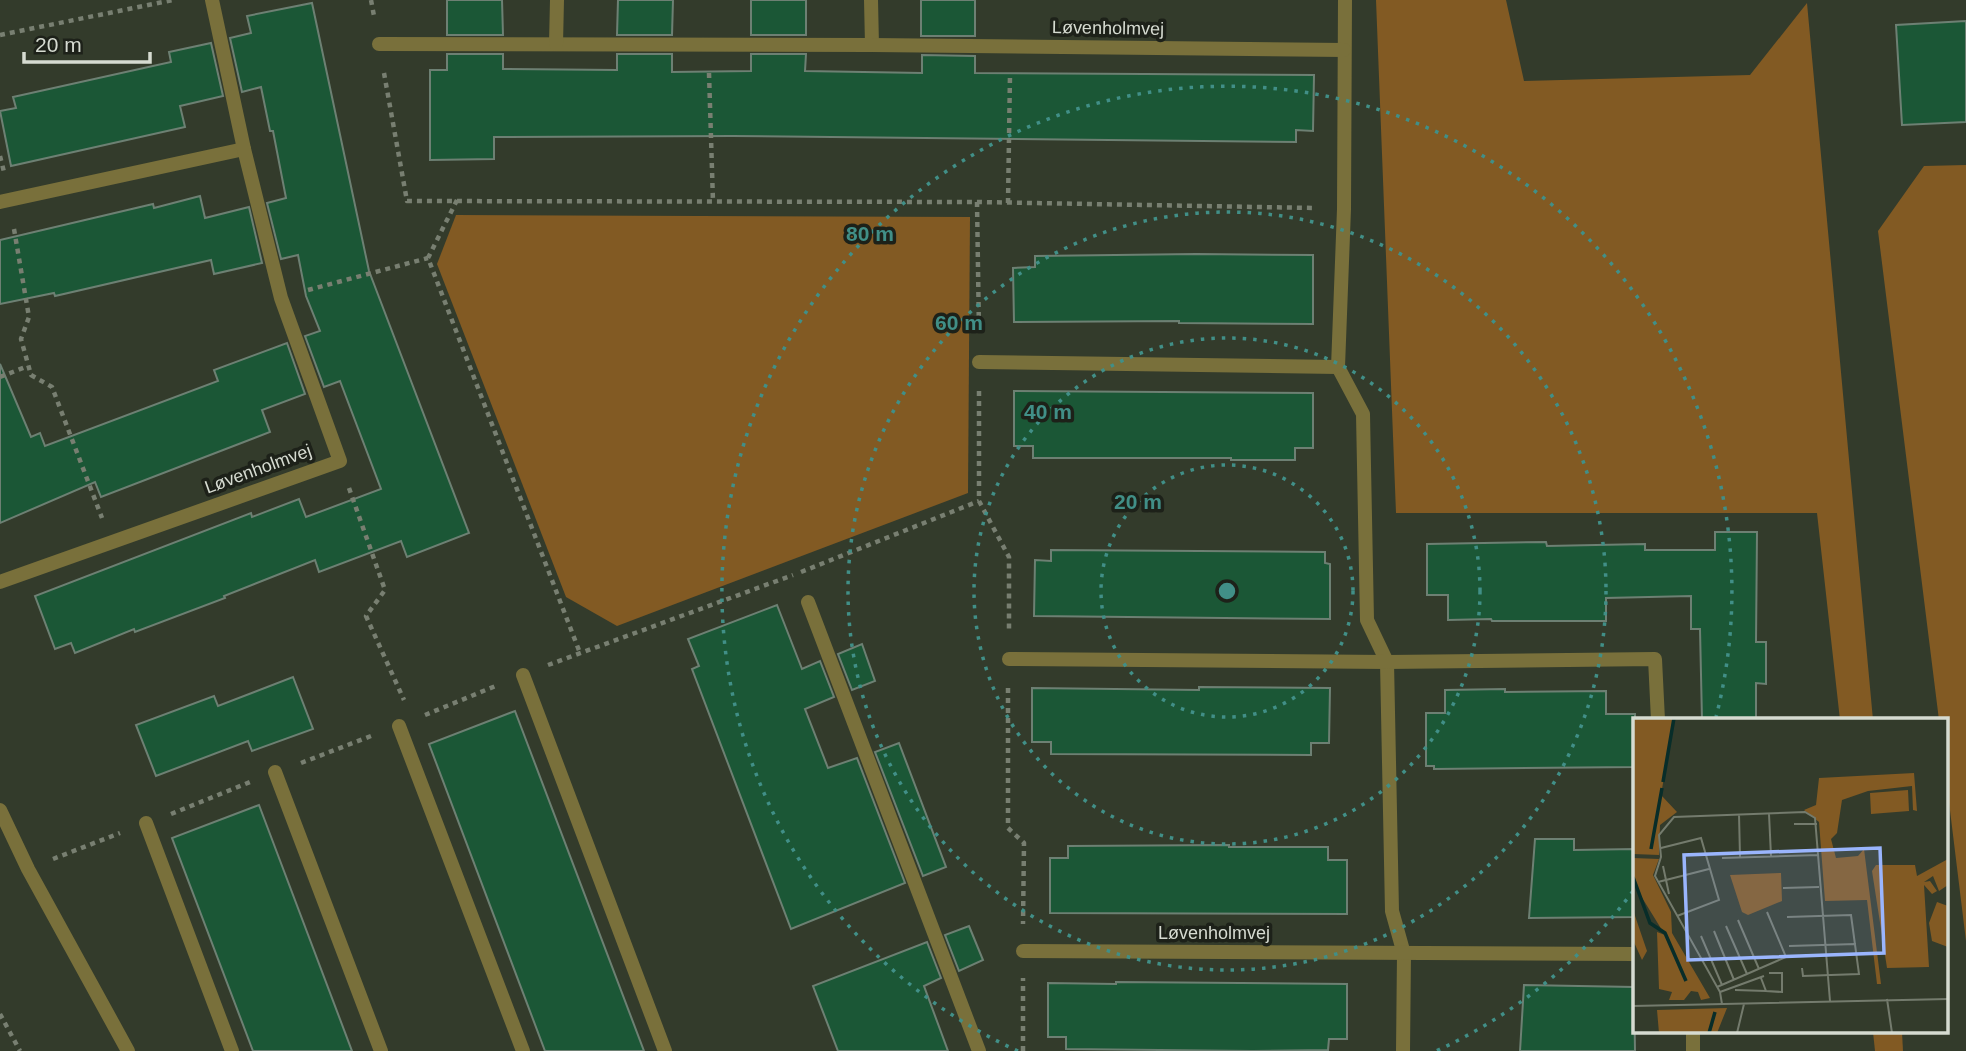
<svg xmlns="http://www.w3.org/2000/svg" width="1966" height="1051" viewBox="0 0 1966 1051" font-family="Arial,sans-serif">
  <rect width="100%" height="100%" fill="#333b2b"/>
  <g fill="#825a23">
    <path d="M1376,0H1506L1524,81L1750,75L1807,3L1873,720H1840L1817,513H1396Z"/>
    <path d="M1966,165V941L1947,786V720H1939L1878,231L1924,166Z"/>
    <path d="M456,215L970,217L968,493L617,626L566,597L437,264Z"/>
    <path d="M1873,1032H1902L1903,1051H1875Z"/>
  </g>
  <g fill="#1b5736" stroke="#6d8073" stroke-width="2">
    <path d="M447,0H502L503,35H447Z"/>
    <path d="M618,0H673L672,35H617Z"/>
    <rect x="751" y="0" width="55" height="35"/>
    <rect x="921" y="0" width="54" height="36"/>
    <path d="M312,3L369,271L469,533L407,557L401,541L319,572L315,560L224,596L225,598L135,632L134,629L75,653L71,643L55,649L35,596L251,513L252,517L299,499L306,517L381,489L340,381L324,387L305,336L320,331L306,296L298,255L281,259L267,203L286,198L273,131H270L261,87L242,92L230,38L251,33L247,16Z"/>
    <path d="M1966,21V122L1902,125L1896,25Z"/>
    <path d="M211,43L223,96L180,106L185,127L11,166L0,111L16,108L13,97L171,62L169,52Z"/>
    <path d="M447,54H503V69L617,70V54H672V72L751,71V54H806L805,71L922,73V55L975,56V73L1314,75L1313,131L1296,130V142L732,136L494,137V159L430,160V70H447Z"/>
    <path d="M200,196L205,218L249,207L262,263L214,274L211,260L55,296L54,293L0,304V240L153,204L154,208Z"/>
    <path d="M1196,254L1313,255V324L1179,323V321L1014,322L1013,268L1035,267V256Z"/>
    <path d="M287,343L305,394L262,410L270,432L101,497L95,482L0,523V364L31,437L40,433L45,446L218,381L214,370Z"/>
    <path d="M1014,391L1313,393V448H1295V460H1231V458H1033V446H1014Z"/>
    <path d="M1715,532H1757L1756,642H1766V684L1756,683V720H1702L1700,629H1691V596L1606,598V621H1492L1491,619L1448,620V595H1427V544L1546,542L1547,546L1645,544V550H1715Z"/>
    <path d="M1051,550L1325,552V563L1330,564V619L1034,616L1035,560L1051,561Z"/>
    <path d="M777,605L802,669L820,661L834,697L805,709L828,768L857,758L905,883L791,929L692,669L699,666L688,639Z"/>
    <path d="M862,644L875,681L852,690L838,654Z"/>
    <path d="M293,677L313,729L252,751L248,741L156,776L136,725L214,696L218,706Z"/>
    <path d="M1199,687L1330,688L1329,743H1311V755L1051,754V742H1032V688L1199,690Z"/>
    <path d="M1505,689V692L1606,691V714H1635V767L1434,769V766H1426V713H1445V690Z"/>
    <path d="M515,711L644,1051H545L429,744Z"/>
    <path d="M899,743L946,867L923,876L875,752Z"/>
    <path d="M259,805L352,1051H253L172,838Z"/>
    <path d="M1535,839H1574V850L1635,849L1634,917L1529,918Z"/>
    <path d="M1229,845V847H1328V860H1347V914L1050,913V858H1068V846Z"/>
    <path d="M969,926L983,960L959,971L945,935Z"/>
    <path d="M927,942L941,978L924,986L948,1051H838L813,986Z"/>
    <path d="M1116,982L1347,984V1039H1329L1328,1050L1253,1051L1066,1049V1037H1048V983L1116,984Z"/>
    <path d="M1524,985L1634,987L1635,1051H1520Z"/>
  </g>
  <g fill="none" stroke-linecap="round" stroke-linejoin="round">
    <g stroke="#787f71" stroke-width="4.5" stroke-dasharray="5 5" stroke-linecap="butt">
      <path d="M371,0L374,16"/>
      <path d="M0,35L173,0"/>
      <path d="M384,73L407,201L977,202L1315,208"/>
      <path d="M709,73L713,202"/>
      <path d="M0,156L4,172"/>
      <path d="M457,200L428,258L580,653"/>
      <path d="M977,202L979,333"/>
      <path d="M1008,203L1010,74"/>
      <path d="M14,229L29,317L21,339L31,375L52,387L102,518"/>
      <path d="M308,290L428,258"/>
      <path d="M0,377L28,366"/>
      <path d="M979,391V501L1009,557V630"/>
      <path d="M349,488L385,590L366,616L404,700"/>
      <path d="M801,572L979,501"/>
      <path d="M548,665L793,575"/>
      <path d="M1008,688V828L1024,843L1023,924"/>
      <path d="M425,715L498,685"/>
      <path d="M301,763L371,736"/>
      <path d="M171,814L250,782"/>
      <path d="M53,859L120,833"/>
      <path d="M0,1014L20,1051"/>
      <path d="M1023,1051V978"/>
    </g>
    <g stroke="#79703b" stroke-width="14">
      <path d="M808,602L979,1051"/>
      <path d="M523,675L665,1051"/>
      <path d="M399,726L523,1051"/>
      <path d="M275,772L381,1051"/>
      <path d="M146,823L232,1051"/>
    </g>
    <g stroke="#79703b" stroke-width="14">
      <path d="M871,0L872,45"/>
      <path d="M1345,0L1344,209L1338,367L1363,414L1367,620L1387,662L1392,911L1404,954L1403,1051"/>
      <path d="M379,44L872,45L1344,50"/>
      <path d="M556,44L557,0"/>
      <path d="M0,202L244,149"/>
      <path d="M979,362L1338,367"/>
      <path d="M0,582L340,461L281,298L244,149L212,0"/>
      <path d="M1009,659L1387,662L1655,659L1658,720"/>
      <path d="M0,810L28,869L128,1051"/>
      <path d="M1023,951L1635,954"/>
      <path d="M1693,1032V1051"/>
    </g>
  </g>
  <g fill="none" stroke="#418f87" stroke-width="3.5" stroke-dasharray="3.5 7">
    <circle cx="1227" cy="591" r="126"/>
    <circle cx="1227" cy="591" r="253"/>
    <circle cx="1227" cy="591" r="379"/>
    <path d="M1633 891A505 505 0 0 1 1436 1051M1018 1051A505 505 0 1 1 1716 717"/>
  </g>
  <g text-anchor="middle" stroke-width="7" stroke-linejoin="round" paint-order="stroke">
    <g font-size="18" fill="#d6dbd1" stroke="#1d2119">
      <text transform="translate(1108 28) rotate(1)" y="6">Løvenholmvej</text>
      <text transform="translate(258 469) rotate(-20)" y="6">Løvenholmvej</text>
      <text x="1214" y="939">Løvenholmvej</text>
    </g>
  </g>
  <g transform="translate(1633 718)">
    <rect width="315" height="315" fill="#333b2b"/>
    <path d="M0,0H41L28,77L44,94L27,107L26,137L0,136ZM281,55L284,93L280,92L279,68L235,73L209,82L204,115L198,121L203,140L225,138L231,131L248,266H244L234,182L192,183L186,104L171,92L183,87L186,60ZM275,72L276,93L238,96L237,75ZM0,140L26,141L20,157L38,194L39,215L77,280L68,282L65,274L58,273L51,282H36L39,274L26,271L24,214L32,217L0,165ZM315,141V167L306,173L300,158L291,164L297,163L304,173L299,176L291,167L296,249L254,250L239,153L243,147H282L284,158ZM148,155L149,183L115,197L109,194L97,157ZM304,184L315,188V229L299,223L296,205ZM0,192L14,233L9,242L0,222ZM94,290L84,315H26L24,292Z" fill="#825a23"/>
    <path fill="none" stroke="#082d29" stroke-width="3.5" d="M30,64L41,0M18,131L29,70M0,159L17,205L32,215L53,263M76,315L82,294"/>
    <path fill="none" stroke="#747b6d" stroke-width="2" d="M106,96L107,139M136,96L138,138M161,106H184M28,130L68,120L86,182L44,198M89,140L185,137M30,148L36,176M25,164L76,151M150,170L186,169M154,199L218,197L226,256L170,258L169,250M105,202L126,251M93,208L114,256M81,213L101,262M68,218L89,267M156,228L223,226M128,260L133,273L149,274V255H136M84,269L153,239L134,194M102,272L133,273M87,274L131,258M254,281L259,315M89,286L87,274L22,158L28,139L26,117L41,99L172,94L182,100L197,283M0,288L315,281M104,315L111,286"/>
    <path fill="#9ab5fd" fill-opacity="0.15" stroke="#9ab5fd" stroke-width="3.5" d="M247,130L251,235L55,242L51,137Z"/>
    <rect width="315" height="315" fill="none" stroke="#d6dbd1" stroke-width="3.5"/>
  </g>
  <circle cx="1227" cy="591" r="10" fill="#418f87" stroke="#1d2119" stroke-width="3.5"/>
  <g font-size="21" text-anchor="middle" font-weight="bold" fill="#418f87" stroke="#1d2119" stroke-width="7" stroke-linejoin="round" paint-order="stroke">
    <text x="870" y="241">80 m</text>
    <text x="959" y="330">60 m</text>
    <text x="1048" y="419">40 m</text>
    <text x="1138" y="509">20 m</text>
  </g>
  <path d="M24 52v10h126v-10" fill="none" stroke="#d6dbd1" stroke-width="3.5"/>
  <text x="35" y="52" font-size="21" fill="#d6dbd1" stroke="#1d2119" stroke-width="5" paint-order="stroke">20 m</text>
</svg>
